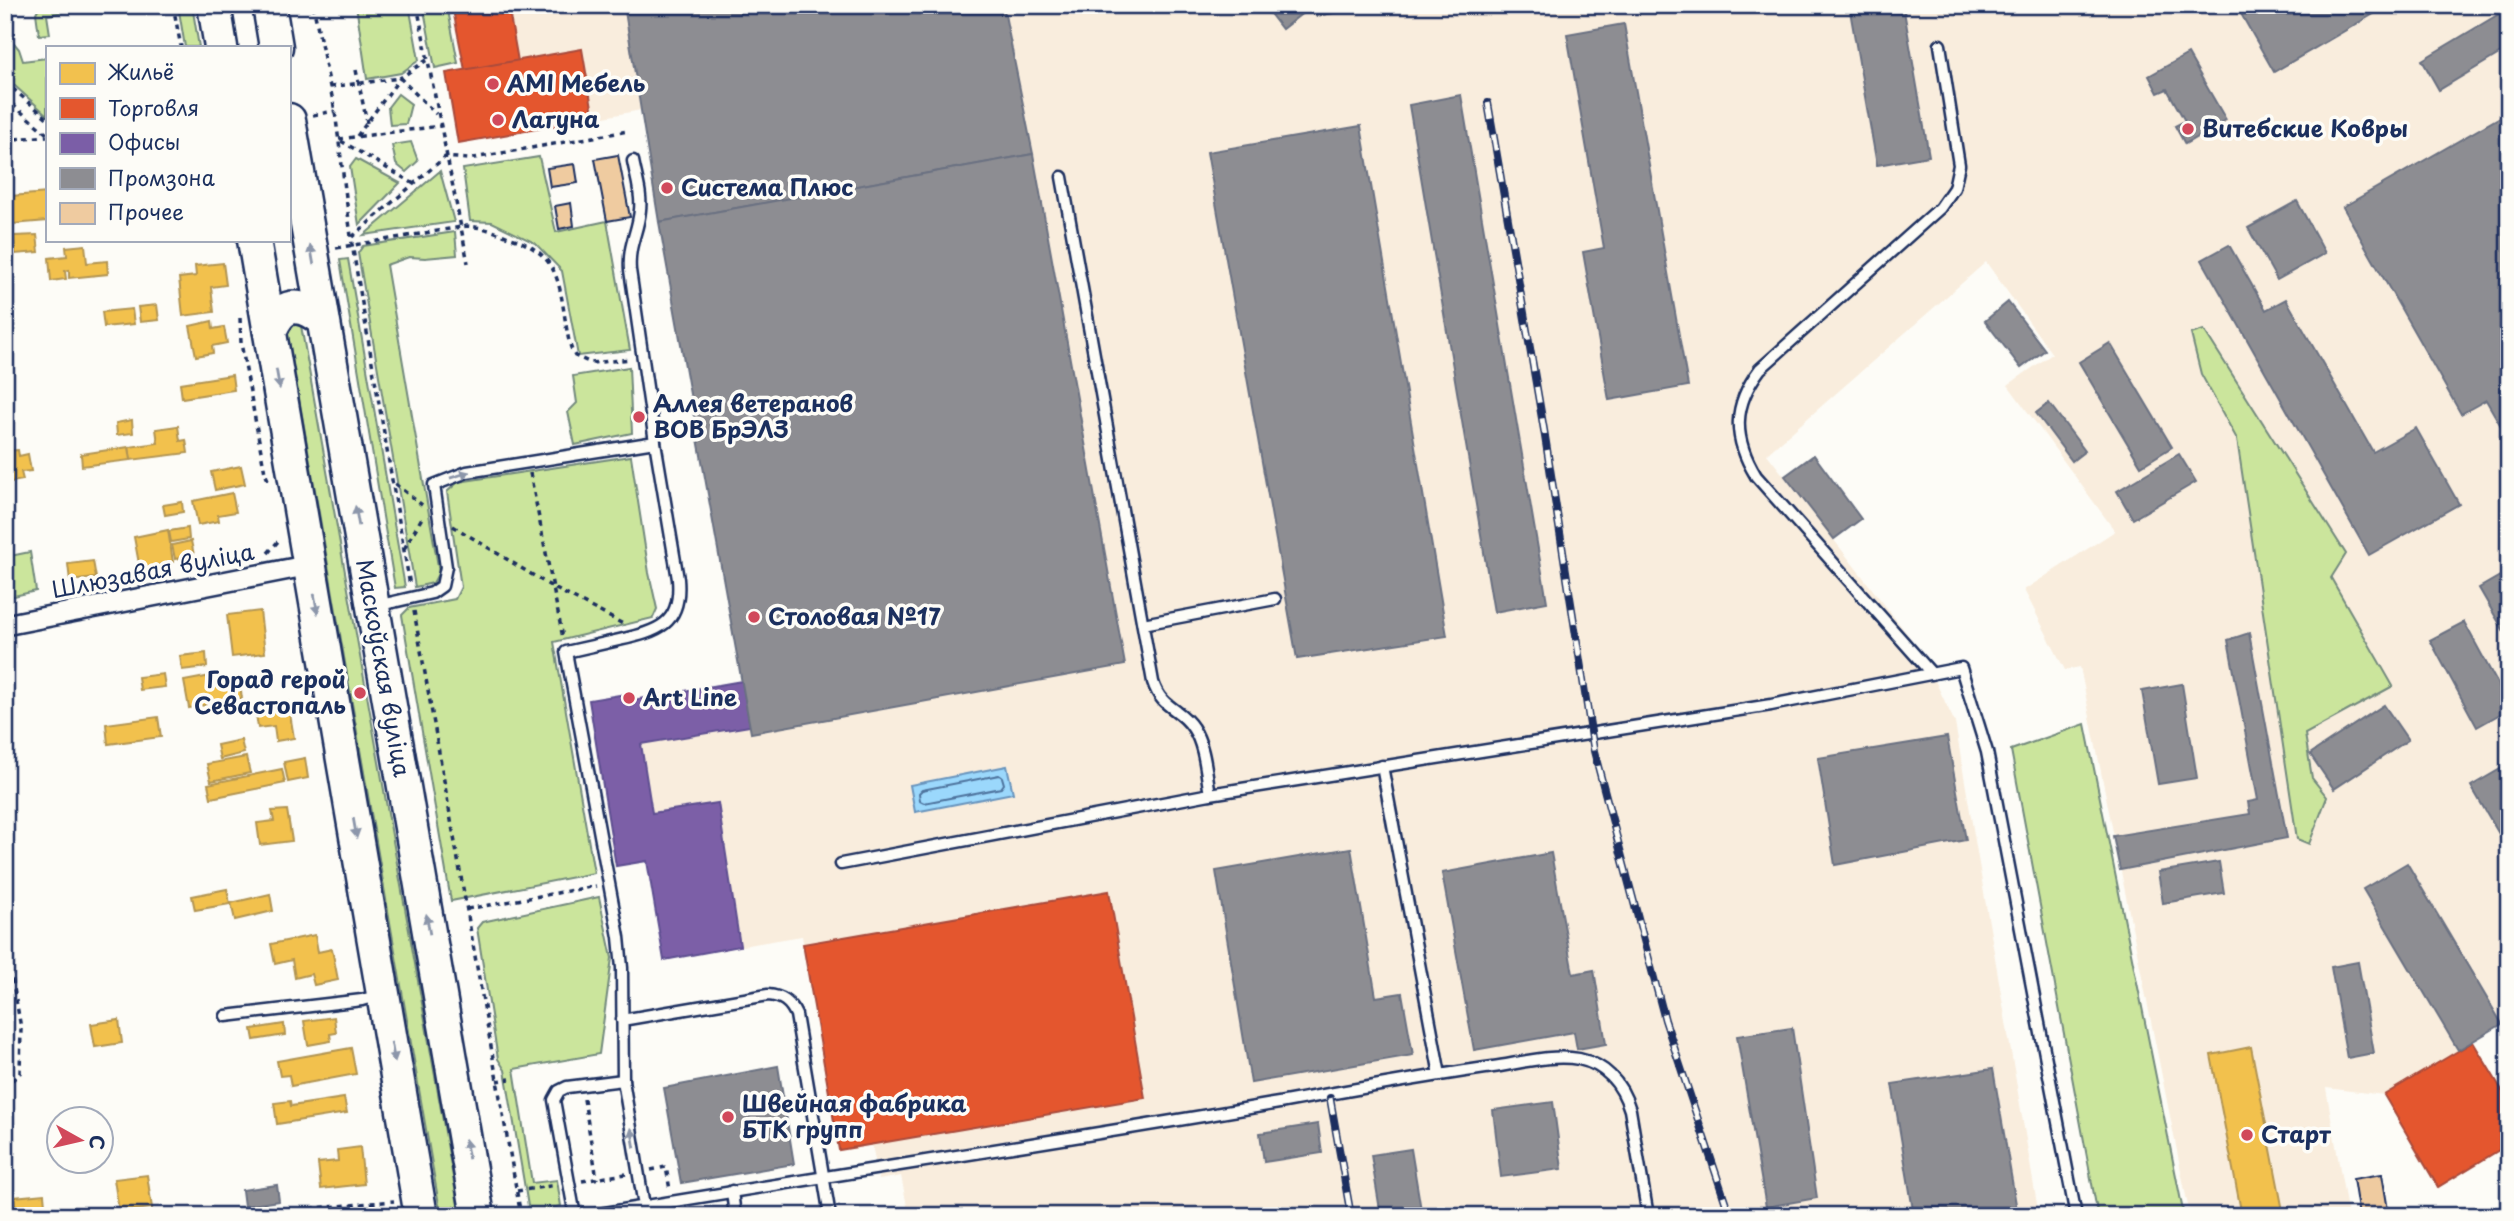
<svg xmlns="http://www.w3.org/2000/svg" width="2514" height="1221" viewBox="0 0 2514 1221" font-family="'Playpen Sans',sans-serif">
  <rect width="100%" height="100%" fill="#fdfcf7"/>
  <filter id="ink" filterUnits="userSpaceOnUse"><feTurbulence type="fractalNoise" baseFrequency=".0143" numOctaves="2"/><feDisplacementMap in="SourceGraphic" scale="14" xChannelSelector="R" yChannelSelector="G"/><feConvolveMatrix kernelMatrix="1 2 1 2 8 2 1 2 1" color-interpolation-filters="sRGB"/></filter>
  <g filter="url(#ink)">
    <path fill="#f9eddd" d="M508,5H2509V1014L2502,1024L2384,1095L2326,1088L2348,1216H2190L2080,667L2065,670L2024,590L2115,531L2008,385L2052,354L1986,262L1767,454L1922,653L1955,723L2039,1216H909L901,1176L879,1180L872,1145L839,1150L802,936L664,959L647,860L616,866L589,700L632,693L634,700L742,681L641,110L594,119L582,50L518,61Z"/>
    <g fill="#cbe59c" stroke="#738a7d" stroke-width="2">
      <path d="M40,5H103L47,15L50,34L39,35L36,13Z"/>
      <path d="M178,5H192L199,47H185Z"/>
      <path d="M356,5H409L419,60L401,73L367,79Z"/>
      <path d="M423,5H447L458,63L435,68Z"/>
      <path d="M14,43L19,49L23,61L47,58V115L5,77V46Z"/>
      <path d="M398,94L411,104L406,124L390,125L388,107Z"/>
      <path d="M411,142L418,161L406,172L396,164L392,145Z"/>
      <path d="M539,157L556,232L607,221L630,350L578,356L562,271L535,243L492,222L470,221L463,169Z"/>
      <path d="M356,159L400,183L359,225L350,167Z"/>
      <path d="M440,171L454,222L364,235Z"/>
      <path d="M455,232L457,255L425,258L409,257L386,265L439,572L433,583L415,587L358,253L363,246Z"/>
      <path d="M348,259L405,587L395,588L340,260Z"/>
      <path d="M300,320L460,1216H441L286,323Z"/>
      <path d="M2204,330L2346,554L2331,578L2393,686L2305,734L2312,778L2327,797L2309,844L2297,839L2237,439L2201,374L2191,334Z"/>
      <path d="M629,367L632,433L575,445L568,412L577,403L573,376Z"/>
      <path d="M631,456L649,573L657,609L653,618L554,642L594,873L451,901L402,615L409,608L455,599L461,587L447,492L458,482Z"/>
      <path d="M30,552L36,591L5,598V557Z"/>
      <path d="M2085,724L2184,1216H2098L2011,750Z"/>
      <path d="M599,897L612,958L599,1054L514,1069L532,1183L557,1180L561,1206L529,1212L505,1070L498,1059L477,928L482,922Z"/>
    </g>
    <path fill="#9bd8fc" stroke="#6894bd" stroke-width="2" d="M1007,766L1013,793L915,812L910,785Z"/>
    <g fill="#f2c14e" stroke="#b29553" stroke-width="2">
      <path d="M47,193V221L13,224L11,196Z"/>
      <path d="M37,235L39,252L15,254L14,236Z"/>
      <path d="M85,245L87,263L107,261L108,274L69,278V270L65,271L66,279L51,281L49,258L67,256L66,247Z"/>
      <path d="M223,263L226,285L211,287L214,312L183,316L179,278L196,276L195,266Z"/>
      <path d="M157,305L159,320L140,322L138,307Z"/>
      <path d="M132,309L134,324L104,327L102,312Z"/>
      <path d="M212,321L213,329L224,327L227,343L212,346L213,353L196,356L190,326Z"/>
      <path d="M232,375L234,390L182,398L180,383Z"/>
      <path d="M132,420L133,433L117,435L116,423Z"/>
      <path d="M178,426L180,441L186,440L188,453L131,460L129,447L158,443L156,429Z"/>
      <path d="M129,447L131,460L82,466L81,454Z"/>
      <path d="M18,450L19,456L28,454L31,471L21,472L23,480L5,483V451Z"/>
      <path d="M241,466L245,484L215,490L211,472Z"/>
      <path d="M232,493L236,512L218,515L219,521L198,525L193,501Z"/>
      <path d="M182,502L183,512L165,515L163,505Z"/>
      <path d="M188,528L189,539L171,542L169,531Z"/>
      <path d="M168,530L173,562L140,569L134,537Z"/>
      <path d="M191,541L194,555L175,559L172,545Z"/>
      <path d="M93,561L96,578L70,581L68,564Z"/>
      <path d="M260,611L265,653L232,657L227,615Z"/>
      <path d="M206,653L207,667L182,670L180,656Z"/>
      <path d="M163,674L165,687L140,690L138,677Z"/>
      <path d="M211,676L212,685L239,680L242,698L189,708L184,681Z"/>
      <path d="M288,702L294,738L276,741L274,726L258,728L255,707Z"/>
      <path d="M158,717L161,737L108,744L106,724Z"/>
      <path d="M241,740L244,753L220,759L217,745Z"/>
      <path d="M246,757L250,773L211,781L207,764Z"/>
      <path d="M305,758L308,778L288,782L284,762Z"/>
      <path d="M282,769L285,783L211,798L208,784Z"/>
      <path d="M287,810L292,841L260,845L257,823L274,821L272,811Z"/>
      <path d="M227,889L230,904L195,910L192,896Z"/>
      <path d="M270,894L273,911L235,920L231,903Z"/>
      <path d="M315,935L318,952L332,949L338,980L314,985L311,974L295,978L292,960L275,964L271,944Z"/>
      <path d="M334,1017L336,1033L330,1034L331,1041L308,1045L304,1021Z"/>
      <path d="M119,1020L122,1043L95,1047L91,1024Z"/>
      <path d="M284,1024L285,1035L254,1040L252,1029Z"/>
      <path d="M2251,1047L2284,1216H2242L2211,1055Z"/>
      <path d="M351,1048L356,1074L291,1086L289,1075L280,1076L277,1061Z"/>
      <path d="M344,1098L347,1113L277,1124L274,1103L290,1101L291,1106Z"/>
      <path d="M360,1147L364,1184L321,1189L318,1163L338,1161L337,1150Z"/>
      <path d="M147,1175L152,1208L119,1212L114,1179Z"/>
      <path d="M44,1194L46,1216H16L14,1197Z"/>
    </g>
    <g fill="#e4572e" stroke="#a84b3c" stroke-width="2">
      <path d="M452,5H508L518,61L465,70Z"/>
      <path d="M582,49L594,119L458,143L446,73Z"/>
      <path d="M1109,891L1145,1098L839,1150L803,944Z"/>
      <path d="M2473,1042L2509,1102V1144L2438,1187L2384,1095Z"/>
    </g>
    <path fill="#7b5ea7" stroke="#5e5091" stroke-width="2" d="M742,681L750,726L641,744L652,813L718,803L740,946L664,960L647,861L616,866L589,700L632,693L633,700Z"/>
    <g fill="#8d8d92" stroke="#6b7182" stroke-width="2">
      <path d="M624,5H1003L1033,154L659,222Z"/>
      <path d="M1267,5H1299L1304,12L1282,29L1265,7Z"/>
      <path d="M1314,5H1379L1316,16Z"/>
      <path d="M1849,5H1903L1929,156L1877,165Z"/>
      <path d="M2236,5H2389L2274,72Z"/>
      <path d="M2509,8V48L2439,90L2422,60Z"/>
      <path d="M1624,24L1688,386L1609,400L1583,252L1604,248L1567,34Z"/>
      <path d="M2188,54L2226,120L2185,144L2175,126L2185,121L2167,89L2158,93L2149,76Z"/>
      <path d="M1461,95L1547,602L1494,612L1409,105Z"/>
      <path d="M2509,112V440L2486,400L2461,414L2343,207Z"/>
      <path d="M1361,126L1447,636L1297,659L1207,152Z"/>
      <path d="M1033,154L1125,665L751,733L659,222Z"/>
      <path d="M2297,201L2325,253L2277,280L2248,228Z"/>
      <path d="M2229,245L2266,310L2286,299L2373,452L2416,428L2459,504L2369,555L2202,260Z"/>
      <path d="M2008,302L2045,350L2021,368L1985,321Z"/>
      <path d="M2110,343L2172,447L2141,466L2079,362Z"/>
      <path d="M2049,403L2085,451L2072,461L2036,413Z"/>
      <path d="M2179,454L2196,482L2133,519L2117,491Z"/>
      <path d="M1814,455L1861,519L1834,539L1785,476Z"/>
      <path d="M2507,572L2509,576V640L2479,588Z"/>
      <path d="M2464,622L2509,705V709L2477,727L2430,640Z"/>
      <path d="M2249,633L2287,838L2120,870L2113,836L2250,814L2248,802L2258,800L2228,640Z"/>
      <path d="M2182,684L2197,778L2158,784L2142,691Z"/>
      <path d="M2384,705L2408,740L2334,789L2310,754Z"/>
      <path d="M1947,737L1966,840L1835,865L1818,758Z"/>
      <path d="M2509,764V851L2471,786Z"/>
      <path d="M1351,848L1376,997L1402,993L1413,1055L1251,1083L1216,871Z"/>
      <path d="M1551,853L1573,974L1594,970L1606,1044L1577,1049L1574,1032L1474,1050L1442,873Z"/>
      <path d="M2219,862L2224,893L2163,903L2158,872Z"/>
      <path d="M2407,863L2502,1024L2458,1050L2363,889Z"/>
      <path d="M2358,962L2374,1053L2347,1058L2331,967Z"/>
      <path d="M1792,1028L1817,1198L1766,1207L1737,1036Z"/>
      <path d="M778,1066L794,1164L681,1183L664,1088Z"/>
      <path d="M1993,1069L2018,1216H1914L1892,1084Z"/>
      <path d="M1553,1102L1562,1169L1501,1177L1493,1110Z"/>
      <path d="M1318,1124L1322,1153L1264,1162L1260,1133Z"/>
      <path d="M1411,1149L1422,1216H1381L1371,1155Z"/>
      <path d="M277,1185L279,1201L244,1206L242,1190Z"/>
    </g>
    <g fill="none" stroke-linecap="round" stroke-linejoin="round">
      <path stroke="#4e739d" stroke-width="2" d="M999,775L1002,777L1004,784L1001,788L924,803L920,801L919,793L922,790Z"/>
    </g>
    <g fill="#efcba0" stroke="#1b2f5e" stroke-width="2">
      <path d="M618,155L630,217L607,221L595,159Z"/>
      <path d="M575,164L578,183L550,187L547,168Z"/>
      <path d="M571,203L574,226L559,229L555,206Z"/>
      <path d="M2382,1174L2389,1216H2359L2353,1179Z"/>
    </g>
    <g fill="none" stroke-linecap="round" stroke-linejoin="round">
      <g stroke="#1b2f5e" stroke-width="15">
        <g id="service">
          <path d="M633,161C636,177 642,194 640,210C638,233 628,244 630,270L655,442"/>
          <path d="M1062,177L1153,682C1162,710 1180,707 1193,728C1205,746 1206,773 1210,794"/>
          <path d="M376,606L432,593L442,586L446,567L434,485L467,472L655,442L678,579C682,625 658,631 619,640C602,644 584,648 566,652L619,937L622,968L623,1080"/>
          <path d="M1143,624L1275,599"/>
          <path d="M1932,674L1756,476C1732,437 1733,405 1760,369L1940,208L1954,188L1959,165L1940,45"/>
          <path d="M1382,766L1440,1075"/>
          <path d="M841,864L1210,794L1771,705L1961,668L1987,752L2076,1216"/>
          <path d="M226,1016L362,1000L379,995"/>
          <path d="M622,1020L768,995C782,996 790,1002 796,1015L830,1216"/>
          <path d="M732,1191L735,1216"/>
          <path d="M240,1216L257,1214"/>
          <path d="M575,1216L554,1100L559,1091L567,1087L623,1080L644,1206"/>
          <path d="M586,1216C817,1177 1048,1143 1279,1103C1350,1090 1421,1077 1493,1067C1520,1063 1552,1054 1579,1059C1607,1065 1622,1084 1630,1110L1648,1216"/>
        </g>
      </g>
      <g stroke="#1b2f5e" stroke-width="24">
        <path id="minor" d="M5,625L310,565"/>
      </g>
      <g stroke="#1b2f5e" stroke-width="37">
        <g id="primary">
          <path d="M214,5L221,47"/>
          <path d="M269,5L276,47"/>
          <path d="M289,120L478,1216"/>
          <path d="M254,240L421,1216"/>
          <path d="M270,332C282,301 299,302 323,320"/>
        </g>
      </g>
      <g stroke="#1b2f5e" stroke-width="3.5" stroke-dasharray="5 5" stroke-linecap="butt">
        <path d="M173,5L181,47"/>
        <path d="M313,5L335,111L352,244L410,586"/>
        <path d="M417,5L468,263"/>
        <path d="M356,70L367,123"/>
        <path d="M5,82L47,118"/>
        <path d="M330,87L400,78L436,114"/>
        <path d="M5,98L47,134"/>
        <path d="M313,115L335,111"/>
        <path d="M357,136L400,78L427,60"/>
        <path d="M339,139L440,126"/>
        <path d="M5,140L47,136"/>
        <path d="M341,141L414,184"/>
        <path d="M352,237L445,157L468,159L628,131"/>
        <path d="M336,248L467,226C484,227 498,233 514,239C559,256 559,282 566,325C568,336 569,346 575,356L591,363L631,359"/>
        <path d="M240,318L241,343L265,473L269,482"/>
        <path d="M530,473L563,638"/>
        <path d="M395,484L422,505"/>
        <path d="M453,526L552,587L625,625"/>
        <path d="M404,549L423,516"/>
        <path d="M268,553L281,538"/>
        <path d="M414,611L521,1216"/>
        <path d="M467,909L596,886"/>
        <path d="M5,962L10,966L21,1028L20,1073L5,1087"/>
        <path d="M497,1081L510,1079"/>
        <path d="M584,1099L597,1179"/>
        <path d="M651,1170L666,1167L670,1190"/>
        <path d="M582,1181L626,1174"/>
        <path d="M517,1191L557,1185"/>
        <path d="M271,1212L394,1201"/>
        <path d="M782,1216L815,1210"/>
      </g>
      <use href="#service" stroke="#fdfcf7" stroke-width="10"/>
      <use href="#minor" stroke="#fdfcf7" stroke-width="19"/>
      <use href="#primary" stroke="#fdfcf7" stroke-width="32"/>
      <g stroke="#1b2f5e" stroke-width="8">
        <g id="rail">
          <path d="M1488,103L1544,430L1594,751L1665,1020L1730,1216"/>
          <path d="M1330,1098L1351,1216"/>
        </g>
      </g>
      <use href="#rail" stroke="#fdfcf7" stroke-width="5" stroke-dasharray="16" stroke-linecap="butt"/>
    </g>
    <defs><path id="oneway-solid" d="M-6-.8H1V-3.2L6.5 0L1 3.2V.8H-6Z" transform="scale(1.75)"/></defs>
    <g fill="#8c96aa">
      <use href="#oneway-solid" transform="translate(312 255) rotate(-100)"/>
      <use href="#oneway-solid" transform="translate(278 379) rotate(80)"/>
      <use href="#oneway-solid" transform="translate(460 475) rotate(-17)"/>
      <use href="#oneway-solid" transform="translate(357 516) rotate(-100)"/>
      <use href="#oneway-solid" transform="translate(316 604) rotate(80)"/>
      <use href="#oneway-solid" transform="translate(355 828) rotate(80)"/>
      <use href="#oneway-solid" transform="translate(428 924) rotate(-100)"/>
      <use href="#oneway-solid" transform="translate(393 1052) rotate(80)"/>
      <use href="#oneway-solid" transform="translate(633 1138) rotate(-100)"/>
      <use href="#oneway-solid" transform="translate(467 1149) rotate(-100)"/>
    </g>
  </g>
  <g fill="#d1495b" stroke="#fdfcf7" stroke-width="2.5">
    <circle cx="493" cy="84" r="7"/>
    <circle cx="498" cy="120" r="7"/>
    <circle cx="2188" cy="129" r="7"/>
    <circle cx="667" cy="188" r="7"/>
    <circle cx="639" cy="417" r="7"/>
    <circle cx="754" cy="617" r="7"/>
    <circle cx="360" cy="693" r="7"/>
    <circle cx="629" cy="698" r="7"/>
    <circle cx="728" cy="1117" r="7"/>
    <circle cx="2247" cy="1135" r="7"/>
  </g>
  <g text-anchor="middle" stroke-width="7" stroke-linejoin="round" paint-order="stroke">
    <g font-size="23" font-weight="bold" fill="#1b2f5e" stroke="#fdfcf7" text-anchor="start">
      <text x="507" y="92">AMI Мебель</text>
      <text x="512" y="128">Лагуна</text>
      <text x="2202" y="137">Витебские Ковры</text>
      <text x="681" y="196">Система Плюс</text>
      <text x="653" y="412">Аллея ветеранов<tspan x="653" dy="26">ВОВ БрЭЛЗ</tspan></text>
      <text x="768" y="625">Столовая №17</text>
      <text x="346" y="688" text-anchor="end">Горад герой<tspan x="346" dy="26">Севастопаль</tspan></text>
      <text x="643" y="706">Art Line</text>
      <text x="742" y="1112">Швейная фабрика<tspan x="742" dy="26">БТК групп</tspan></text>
      <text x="2261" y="1143">Старт</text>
    </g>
    <g font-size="23" fill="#1b2f5e" stroke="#fdfcf7">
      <text transform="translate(153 571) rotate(-11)" y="8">Шлюзавая вуліца</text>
      <text transform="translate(383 668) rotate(80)" y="8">Маскоўская вуліца</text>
    </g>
  </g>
  <rect width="2514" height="1221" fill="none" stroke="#fdfcf7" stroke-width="28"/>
  <rect x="14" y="14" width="2486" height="1193" fill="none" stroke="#1b2f5e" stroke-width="2.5" filter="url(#ink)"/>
  <rect x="46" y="46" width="245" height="196" fill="#fdfcf7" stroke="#a3aaba" stroke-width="2"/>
  <rect x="60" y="63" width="35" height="21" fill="#f2c14e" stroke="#a3aaba" stroke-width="2"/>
  <text x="108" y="80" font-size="21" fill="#1b2f5e">Жильё</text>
  <rect x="60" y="98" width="35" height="21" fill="#e4572e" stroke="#a3aaba" stroke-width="2"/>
  <text x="108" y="116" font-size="21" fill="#1b2f5e">Торговля</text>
  <rect x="60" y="133" width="35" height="21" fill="#7b5ea7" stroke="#a3aaba" stroke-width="2"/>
  <text x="108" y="150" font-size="21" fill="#1b2f5e">Офисы</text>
  <rect x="60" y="168" width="35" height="21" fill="#8d8d92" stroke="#a3aaba" stroke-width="2"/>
  <text x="108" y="186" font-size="21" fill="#1b2f5e">Промзона</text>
  <rect x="60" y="203" width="35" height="21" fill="#efcba0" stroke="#a3aaba" stroke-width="2"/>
  <text x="108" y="220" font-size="21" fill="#1b2f5e">Прочее</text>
  <g transform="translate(80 1140) rotate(98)"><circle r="33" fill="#fdfcf7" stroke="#a3aaba" stroke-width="2"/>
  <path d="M0-5L12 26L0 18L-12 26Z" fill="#d1495b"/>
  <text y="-10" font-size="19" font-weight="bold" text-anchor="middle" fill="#1b2f5e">С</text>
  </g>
</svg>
